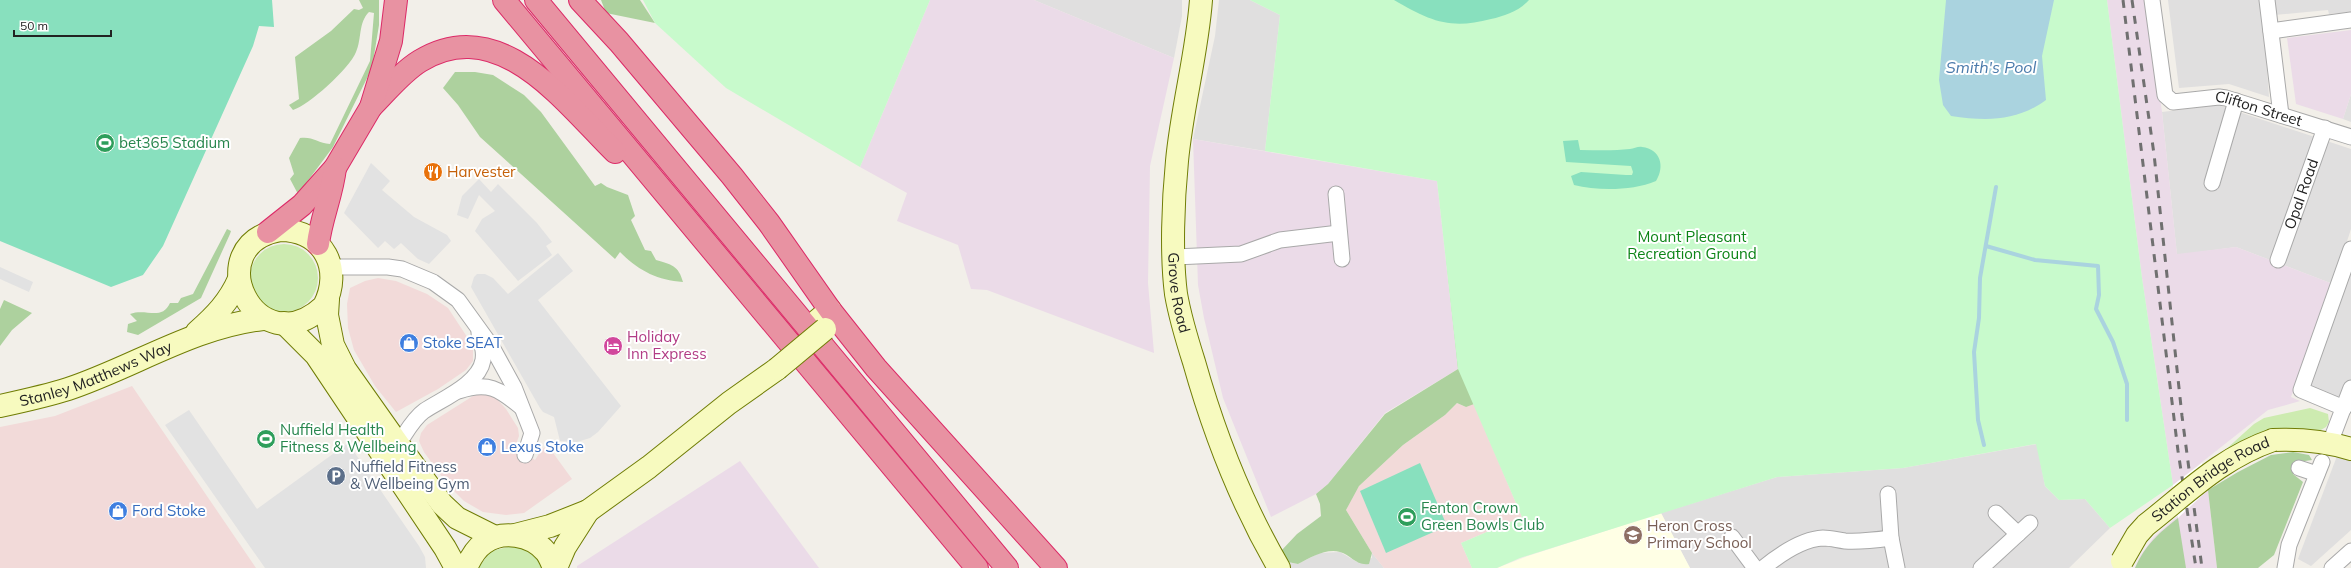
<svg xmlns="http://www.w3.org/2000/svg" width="2351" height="568" viewBox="0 0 2351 568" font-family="Mulish,sans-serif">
  <rect width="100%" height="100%" fill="#f2efe9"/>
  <g fill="#e0dfdf">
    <path d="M1034,0H1182V16L1174,58Z"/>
    <path d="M1219,0H1250L1280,15L1265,151L1193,139L1215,36Z"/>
    <path d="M2168,0H2351V12L2329,14L2328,10L2263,16L2269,97L2229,84L2179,88Z"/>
    <path d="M2351,94V122L2343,119Z"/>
    <path d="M2218,105L2351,149V229L2333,284L2236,247L2177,255L2162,112Z"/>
    <path d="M2351,263V403L2309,385Z"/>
    <path d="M2037,444L2045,486L2059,500L2085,499L2110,528L2069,568H1690L1661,513L1777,477L1903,468Z"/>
    <path d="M2337,456L2351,461V530L2311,566L2298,559Z"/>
    <path d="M1340,552L1357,562L1372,558V553L1384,568H1287L1283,561L1298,564L1319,553Z"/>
  </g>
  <g fill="#f2dad9">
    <path d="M378,278L396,281L427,294L448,308L473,346V361L466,370L438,389L396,412L375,386L354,350L348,328L347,304L350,288L365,281Z"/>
    <path d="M132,386L256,568H0V427L55,416Z"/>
    <path d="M1467,388L1522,517L1461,543L1472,568H1384L1372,553L1346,510L1353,495L1359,486L1403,445L1445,415L1457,403L1466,407Z"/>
    <path d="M481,394L495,397L506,409L518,428L519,436L515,447L535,460L542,449L548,446L572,479L524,513L506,515L483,512L464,501L447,484L424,452L419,441L421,433L427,425L473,396Z"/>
  </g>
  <g fill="#ebdbe8">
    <path d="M930,0H1034L1174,58L1150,166L1148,283L1154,353L987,290L971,289L958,245L897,221L907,193L860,167Z"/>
    <path d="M2107,0H2146L2162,112L2177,254L2236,247L2333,284L2291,397L2300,401L2268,410L2173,485L2142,278Z"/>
    <path d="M2351,30V94L2343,119L2296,104L2287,38Z"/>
    <path d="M1193,139L1437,181L1458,369L1385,413L1328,484L1316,494L1271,517L1223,398L1204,318L1198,285Z"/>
    <path d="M740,461L819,568H577V566Z"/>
    <path d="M2208,490L2217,568H2135L2140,556L2154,537Z"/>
  </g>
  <path fill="#ffffe5" d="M1661,513L1690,568H1497L1528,556Z"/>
  <g fill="#cdebb0">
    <circle cx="284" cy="278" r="34"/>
    <path d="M2310,408L2328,414L2329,422L2326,427L2319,431L2214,460L2254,424L2264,418Z"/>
    <path d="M512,546C525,549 538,554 543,568H478L491,551Z"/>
  </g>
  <g fill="#add19e">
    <path d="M359,0H379V25L372,68L333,147L298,194L290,179L294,174L289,158L300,138C312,136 318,143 330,144L370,61L374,13L369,12C358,23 362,39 356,52C350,68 308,106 293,110L289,105L299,99L295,57L331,31L354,9L359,10L363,8Z"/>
    <path d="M601,0H640L655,23L606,13Z"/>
    <path d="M455,72H475L493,75L524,95L541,112L595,186L601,183L607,187L628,195L635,216L631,220L645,250L651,251L656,260C671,264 679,266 683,282C657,280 639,271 620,252L615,259L480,137L458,105L443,88Z"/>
    <path d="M227,229L231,231L230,234L201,298L138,335L127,332L128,324L137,321L130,314C146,308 162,321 170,303H178L181,298L193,294Z"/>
    <path d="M1446,257L1495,385L1513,494L1474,404L1466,407L1457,403L1445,415L1403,445L1359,486L1346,510L1372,553L1369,564C1356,566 1351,555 1340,552C1326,548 1310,558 1298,564L1283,561L1281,551L1297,534L1321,516L1320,504L1316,494L1328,484L1385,414L1458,369Z"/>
    <path d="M4,300L32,313L12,330L0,346V309Z"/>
    <path d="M2293,452L2309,455L2312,460L2298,462L2293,474L2303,482L2274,555L2258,568H2217L2208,490L2238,472L2271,455Z"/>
    <path d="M2178,518L2186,568H2135C2145,545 2159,533 2178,518Z"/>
  </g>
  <g fill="#c8facc">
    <path d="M643,0H930L860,167L726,88L655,23Z"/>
    <path d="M1250,0H2107L2142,278L2173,485L2110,528L2085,499L2059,500L2045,486L2036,444L1903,468L1777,477L1520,558L1497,568H1472L1461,543L1522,517L1458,369L1437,181L1265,151L1280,15Z"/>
  </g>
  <g fill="#88e0be">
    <path d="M0,0H272L274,27L259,26L253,46L163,246L143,275L111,287L0,241Z"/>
    <path d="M1394,0H1529C1519,11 1505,16 1491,19C1450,30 1430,21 1394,0Z"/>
    <path d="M1578,140L1580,150C1596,150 1613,151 1630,149C1634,149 1638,146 1642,147C1661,149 1665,167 1656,181C1632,191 1598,191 1574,185L1571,176L1581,172L1626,175H1632L1633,172L1631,166L1566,162L1563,141Z"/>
    <path d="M1420,463L1447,526L1386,553L1360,491Z"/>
  </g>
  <g fill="#e2e2e2">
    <path d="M371,163L390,181L382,190L414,217L447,235L451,241L429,264L418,259L401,243L394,249L385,241L378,248L344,213Z"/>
    <path d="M479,179L491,192L498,184L537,223L552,242L546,246L552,255L518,281L475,231L482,219L495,211L479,195L468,219L457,215L462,196Z"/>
    <path d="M558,253L573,271L538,300L621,406L598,432L590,438L577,442L560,441L554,417L543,412L540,408L471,287L474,277L477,274H485L493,278L508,294Z"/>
    <path d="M0,267L33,282L29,292L0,279Z"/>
    <path d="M189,410L257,509L348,443L419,546L425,557L426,568H265L165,425Z"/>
  </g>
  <path fill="#aad3df" d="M1946,0H2054L2042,56L2046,100C2016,122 1986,121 1951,116L1943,105L1939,80Z"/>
  <path fill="#fff" d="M2202,463L2208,490L2178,518L2173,485Z"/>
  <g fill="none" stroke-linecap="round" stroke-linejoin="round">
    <g stroke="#aad3df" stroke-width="4">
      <path d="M1986,246L2035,260L2098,266L2099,295L2096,309L2113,342L2127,384V420"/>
      <path d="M1984,445L1978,420L1974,352L1979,318L1980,278L1996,187"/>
    </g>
    <g stroke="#a9a9a9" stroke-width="17">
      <g id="street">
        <path id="s1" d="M2152,0L2165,95L2173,102L2219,97L2226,98L2351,137"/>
        <path d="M2267,0L2281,115"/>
        <path d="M2271,31L2351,20"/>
        <path d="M2212,183L2236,101"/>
        <path d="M1336,194L1342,259"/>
        <path d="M1175,257L1241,254L1280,240L1339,233"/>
        <path id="s2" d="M2278,260L2325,128"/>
        <path d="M331,267H388L402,269L433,282L458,300L492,347L514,387L532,433L525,455"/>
        <path d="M459,391C488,381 499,389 521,407"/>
        <path d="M2344,408L2301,390L2351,249"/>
        <path d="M2330,443L2351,388"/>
        <path d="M398,444C406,433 413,419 424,411C442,399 479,384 483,360C485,351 481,342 479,333"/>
        <path d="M2299,468L2317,474"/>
        <path d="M1888,494L1891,538L1897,568"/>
        <path d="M1996,513L2018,534"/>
        <path d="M1732,537L1755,568"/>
        <path d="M1763,568C1779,555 1802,539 1823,538C1831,538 1837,540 1845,541C1860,542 1876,540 1891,538"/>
        <path d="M1981,568L2030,523"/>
        <path d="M2285,568L2289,545L2322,462"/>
        <path d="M2332,568L2351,551"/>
      </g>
    </g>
    <g stroke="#707d05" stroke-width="24">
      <g id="secondary">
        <path id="s3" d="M1201,0C1197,54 1182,107 1177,161C1173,201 1171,255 1176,294C1180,317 1187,340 1194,362C1214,433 1241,503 1279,568"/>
        <path d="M281,230C324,231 343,269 324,306C256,369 196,244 281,230Z"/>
        <path d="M328,299L327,315L333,345L345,369L398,444L442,504L457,518L495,537"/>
        <path d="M818,320L830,310"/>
        <path d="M284,323L316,355L445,548L456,568"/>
        <path d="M197,332C215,316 229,302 239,279"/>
        <path id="s4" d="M0,406C23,401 46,396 68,389C134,367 193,327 263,319"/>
        <path d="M2273,440C2300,439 2325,441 2351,449"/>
        <path d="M515,535L550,526L588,511L649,467L729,403L777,369"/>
        <path d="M466,568C470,559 475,549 484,543C502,530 531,534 546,552C549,556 552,563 554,568"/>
        <path d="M556,568L565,547L588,511"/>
      </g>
    </g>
    <g stroke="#dc2a67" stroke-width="24">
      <g id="highway">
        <path d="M504,0L977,568"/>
        <path d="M536,0L1007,568"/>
        <path d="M580,0L619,42L732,176L769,223L830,310L876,368L1056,568"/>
        <path d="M371,107C387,91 402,72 420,61C500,12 565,103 615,152"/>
        <path d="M268,232L302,205L335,168L371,107L391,41L396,0"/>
        <path d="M318,244C321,218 332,195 335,168"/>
      </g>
    </g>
    <use href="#street" stroke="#fff" stroke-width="15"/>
    <use href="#secondary" stroke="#f7fabf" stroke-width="22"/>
    <use href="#highway" stroke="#e892a2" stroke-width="22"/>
    <g stroke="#707070" stroke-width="3" stroke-dasharray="8 8" stroke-linecap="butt">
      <path d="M2123,0L2178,451L2196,568"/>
      <path d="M2132,0L2154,154L2182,416L2202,568"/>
    </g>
    <g stroke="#707d05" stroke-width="24" stroke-linecap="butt">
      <g id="secondary-bridge">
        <path d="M777,369L825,329"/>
        <path id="s5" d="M2122,561L2137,535L2146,525C2188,492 2221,458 2273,440"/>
      </g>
    </g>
    <use href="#secondary-bridge" stroke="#f7fabf" stroke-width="22"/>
  </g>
  <defs>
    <g id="stadium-disc" transform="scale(1)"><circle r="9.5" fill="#2e9e5b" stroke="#fff"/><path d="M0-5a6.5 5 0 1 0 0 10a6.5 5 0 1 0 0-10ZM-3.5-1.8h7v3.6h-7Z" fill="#fff"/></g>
    <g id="restaurant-disc" transform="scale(1)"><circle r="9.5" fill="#e8710a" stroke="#fff"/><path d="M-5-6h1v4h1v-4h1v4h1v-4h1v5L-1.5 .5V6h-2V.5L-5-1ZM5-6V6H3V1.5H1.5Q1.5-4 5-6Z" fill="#fff"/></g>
    <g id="shop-disc" transform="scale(1)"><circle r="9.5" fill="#3f7fe0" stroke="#fff"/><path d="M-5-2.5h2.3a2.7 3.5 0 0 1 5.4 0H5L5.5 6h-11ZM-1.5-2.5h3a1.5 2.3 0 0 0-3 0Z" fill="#fff"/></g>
    <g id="hotel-disc" transform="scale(1)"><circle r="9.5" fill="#d1479c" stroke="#fff"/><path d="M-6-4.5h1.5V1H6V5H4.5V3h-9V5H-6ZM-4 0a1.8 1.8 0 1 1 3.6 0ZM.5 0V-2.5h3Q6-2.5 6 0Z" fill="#fff"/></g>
    <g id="parking-disc" transform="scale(1)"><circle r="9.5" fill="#5c6f8a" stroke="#fff"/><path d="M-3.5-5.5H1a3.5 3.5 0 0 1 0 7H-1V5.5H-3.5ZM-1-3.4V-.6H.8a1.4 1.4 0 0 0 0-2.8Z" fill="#fff"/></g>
    <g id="school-disc" transform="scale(1)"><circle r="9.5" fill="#8d6e63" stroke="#fff"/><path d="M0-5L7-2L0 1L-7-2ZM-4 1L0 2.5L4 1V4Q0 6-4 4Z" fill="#fff"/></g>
  </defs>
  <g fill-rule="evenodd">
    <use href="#stadium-disc" x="105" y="143"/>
    <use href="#restaurant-disc" x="433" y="172"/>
    <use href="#shop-disc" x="409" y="343"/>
    <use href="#hotel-disc" x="613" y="346"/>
    <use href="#stadium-disc" x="266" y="439"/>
    <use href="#shop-disc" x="487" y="447"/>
    <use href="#parking-disc" x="336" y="476"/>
    <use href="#shop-disc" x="118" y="511"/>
    <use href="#stadium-disc" x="1407" y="517"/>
    <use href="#school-disc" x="1633" y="535"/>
  </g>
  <g text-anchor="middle" stroke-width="4" stroke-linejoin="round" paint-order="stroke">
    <g font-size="15" fill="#222" stroke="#fff">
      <text dy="5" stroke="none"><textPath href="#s1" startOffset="194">Clifton Street</textPath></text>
      <text dy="5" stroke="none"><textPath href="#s2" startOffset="70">Opal Road</textPath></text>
      <text dy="5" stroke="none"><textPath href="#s3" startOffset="295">Grove Road</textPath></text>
      <text dy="5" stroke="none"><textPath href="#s4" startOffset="101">Stanley Matthews Way</textPath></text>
      <text dy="5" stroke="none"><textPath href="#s5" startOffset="123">Station Bridge Road</textPath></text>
    </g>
    <g font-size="15" fill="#27864d" stroke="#fff" text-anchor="start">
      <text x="119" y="148">bet365 Stadium</text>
      <text x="280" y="435">Nuffield Health<tspan x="280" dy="17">Fitness &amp; Wellbeing</tspan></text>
      <text x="1421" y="513">Fenton Crown<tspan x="1421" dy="17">Green Bowls Club</tspan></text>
    </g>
    <g font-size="15" fill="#c56008" stroke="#fff" text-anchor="start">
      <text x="447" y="177">Harvester</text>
    </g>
    <g font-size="15" fill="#0c8416" stroke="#fff">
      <text x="1692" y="242">Mount Pleasant<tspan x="1692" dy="17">Recreation Ground</tspan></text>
    </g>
    <g font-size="15" fill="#b23c85" stroke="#fff" text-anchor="start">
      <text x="627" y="342">Holiday<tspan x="627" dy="17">Inn Express</tspan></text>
    </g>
    <g font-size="15" fill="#366cbe" stroke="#fff" text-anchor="start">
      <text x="423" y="348">Stoke SEAT</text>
      <text x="501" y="452">Lexus Stoke</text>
      <text x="132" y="516">Ford Stoke</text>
    </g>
    <g font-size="15" fill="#4e5e75" stroke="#fff" text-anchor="start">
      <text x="350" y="472">Nuffield Fitness<tspan x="350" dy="17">&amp; Wellbeing Gym</tspan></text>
    </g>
    <g font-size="15" fill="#785e54" stroke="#fff" text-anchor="start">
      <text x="1647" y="531">Heron Cross<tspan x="1647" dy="17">Primary School</tspan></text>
    </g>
    <g font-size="16" font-style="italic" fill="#4a7aab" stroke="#fff">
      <text x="1991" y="73">Smith's Pool</text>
    </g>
  </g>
  <path d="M14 30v6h97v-6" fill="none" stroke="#222222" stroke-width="2"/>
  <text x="20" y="30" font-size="12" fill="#222222" stroke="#ffffff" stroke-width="3" paint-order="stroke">50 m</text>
</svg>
